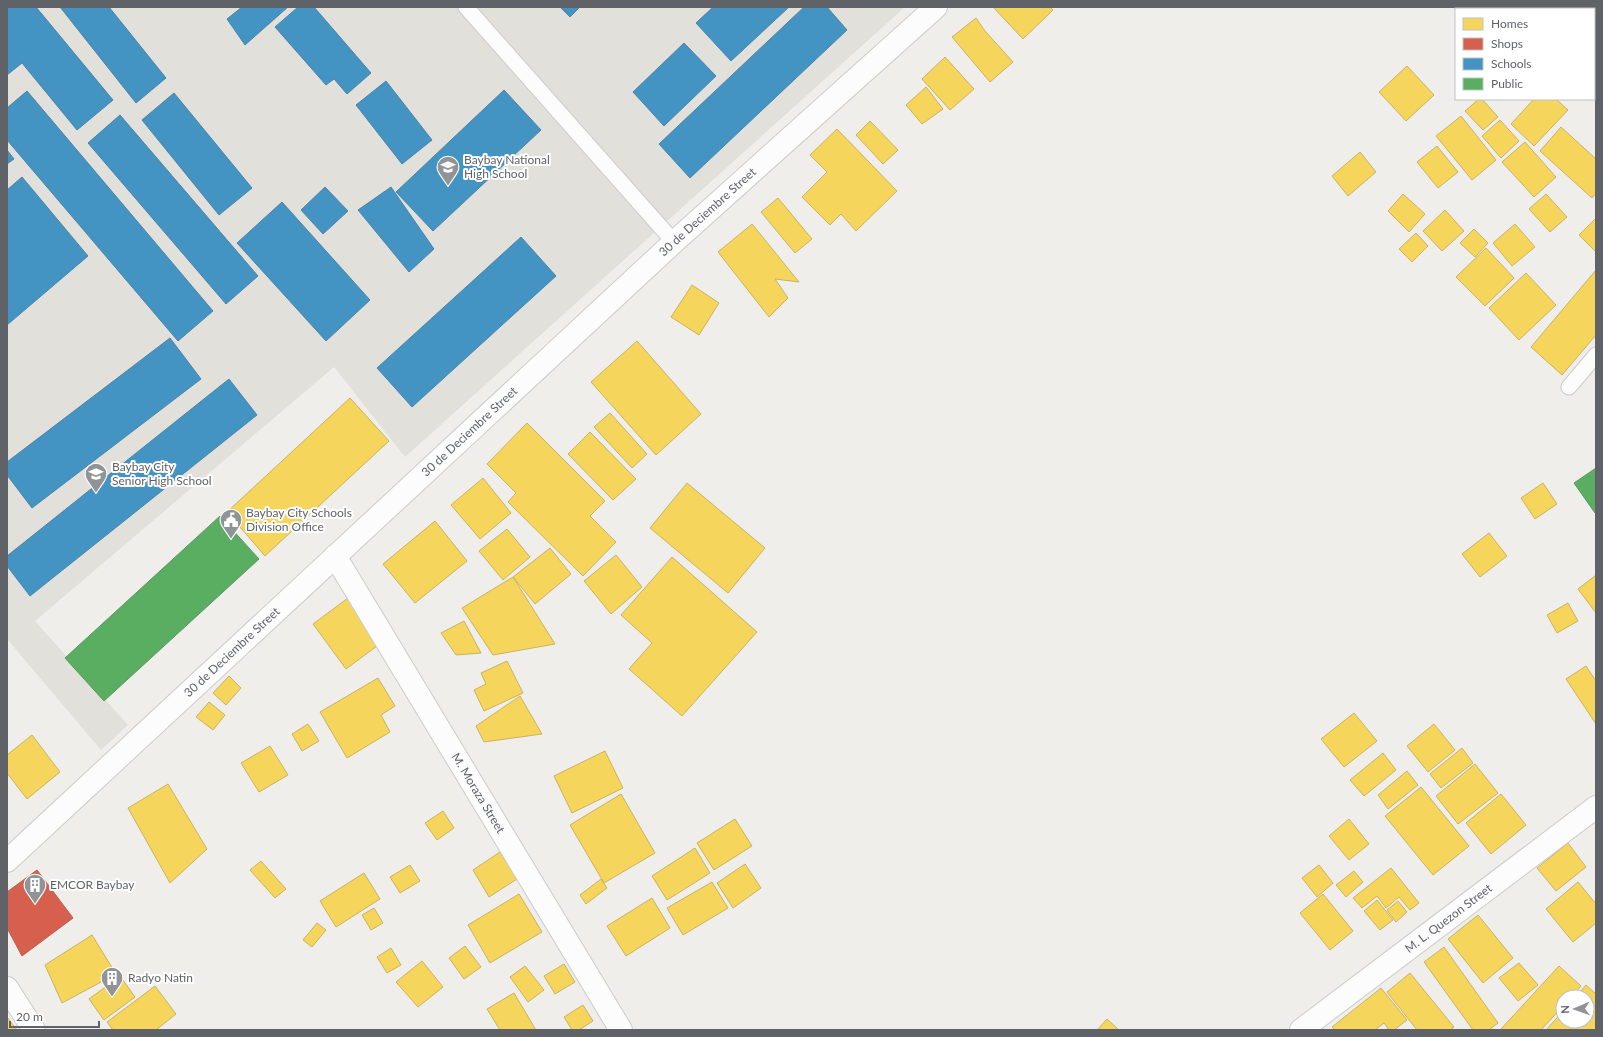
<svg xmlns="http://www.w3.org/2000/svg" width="1603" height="1037" viewBox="0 0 1603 1037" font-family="Lato,sans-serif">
  <rect width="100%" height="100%" fill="#efeeea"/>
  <path fill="#e2e0da" d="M7,7H905L405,457L334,367L35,621L128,725L101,750L7,639Z"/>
  <g fill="#f6d55c" stroke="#c9b360">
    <path d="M993,7H1050L1053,10L1023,39Z"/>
    <path d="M976,18L985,31L1013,62L990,82L952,37Z"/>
    <path d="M945,57L974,89L950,110L922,79Z"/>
    <path d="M1407,66L1434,95L1406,121L1379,92Z"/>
    <path d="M1594,66L1596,68V96L1594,98Z"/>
    <path d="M926,87L943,109L922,124L906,105Z"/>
    <path d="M1479,99H1482L1498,117L1483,130L1465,111Z"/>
    <path d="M1534,99H1556L1568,110L1534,146L1511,124Z"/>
    <path d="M1461,116L1496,160L1472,180L1436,136Z"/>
    <path d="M1500,120L1519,141L1501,158L1482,136Z"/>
    <path d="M870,121L898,150L883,164L856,135Z"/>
    <path d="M1561,127L1596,159V193L1592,198L1540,151Z"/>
    <path d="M837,129L897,191L856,231L841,214L830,225L802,197L827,172L810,155Z"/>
    <path d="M1525,142L1556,177L1534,197L1502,162Z"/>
    <path d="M1437,146L1458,172L1438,188L1417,162Z"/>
    <path d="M1360,152L1376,172L1348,196L1332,176Z"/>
    <path d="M1403,194L1425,214L1409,232L1388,211Z"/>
    <path d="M1546,194L1567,217L1550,232L1529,209Z"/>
    <path d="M778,198L812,239L795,253L761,212Z"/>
    <path d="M1445,210L1464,231L1442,251L1423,231Z"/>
    <path d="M1596,218V252L1579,235Z"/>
    <path d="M752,224L799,282L775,279L788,298L769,317L718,252Z"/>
    <path d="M1515,224L1535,247L1512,266L1493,243Z"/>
    <path d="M1474,229L1488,243L1475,257L1460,243Z"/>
    <path d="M1416,233L1428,246L1412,262L1399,249Z"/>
    <path d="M1486,248L1514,278L1485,306L1456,277Z"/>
    <path d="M1596,270V335L1562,375L1531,347Z"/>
    <path d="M1526,273L1556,305L1519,340L1489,308Z"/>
    <path d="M692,285L719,303L699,335L671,317Z"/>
    <path d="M637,341L701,414L656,455L591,382Z"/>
    <path d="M350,398L389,441L265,556L227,512Z"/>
    <path d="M610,413L647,454L632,468L594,427Z"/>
    <path d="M527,423L605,501L590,516L616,542L583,576L508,502L516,493L487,464Z"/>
    <path d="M590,432L636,479L613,500L568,454Z"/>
    <path d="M483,478L511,513L480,539L451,505Z"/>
    <path d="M687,483L765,548L728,593L650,528Z"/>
    <path d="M1543,483L1557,504L1535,519L1521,498Z"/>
    <path d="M435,521L467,561L415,603L383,564Z"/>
    <path d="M507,529L530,557L503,580L479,551Z"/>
    <path d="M1489,533L1507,556L1480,577L1462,554Z"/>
    <path d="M550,548L571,574L535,604L513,577Z"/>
    <path d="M616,555L642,587L611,614L584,581Z"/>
    <path d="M672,557L757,632L682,716L629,669L652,643L621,615Z"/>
    <path d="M1596,575V613L1578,589Z"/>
    <path d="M513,577L555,644L493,655L462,608Z"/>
    <path d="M348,598L381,643L346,669L313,624Z"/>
    <path d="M1568,603L1578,621L1557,633L1547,615Z"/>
    <path d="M464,621L481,653L456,655L441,633Z"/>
    <path d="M507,661L523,693L484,711L474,690L486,684L481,673Z"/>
    <path d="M1586,666L1596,681V724L1566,679Z"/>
    <path d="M229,676L241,688L226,705L213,693Z"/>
    <path d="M378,678L395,706L381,715L390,732L347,758L320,712Z"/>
    <path d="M520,696L542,734L484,742L476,726Z"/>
    <path d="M209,702L225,715L213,730L196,717Z"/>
    <path d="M1354,713L1377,741L1344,767L1321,739Z"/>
    <path d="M308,724L319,741L302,751L292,734Z"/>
    <path d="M1434,724L1455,750L1428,772L1407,746Z"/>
    <path d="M32,735L60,772L27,799L7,773V755Z"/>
    <path d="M270,746L288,775L259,792L241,763Z"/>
    <path d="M1462,748L1473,763L1441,788L1430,774Z"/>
    <path d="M605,751L623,788L572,813L554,776Z"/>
    <path d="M1383,753L1396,770L1364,796L1350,780Z"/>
    <path d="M1475,764L1498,793L1458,824L1436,796Z"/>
    <path d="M1407,771L1418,785L1388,809L1378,795Z"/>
    <path d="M168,784L207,849L170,883L128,808Z"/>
    <path d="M1421,787L1469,846L1433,875L1385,816Z"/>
    <path d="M621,794L655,853L604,883L570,825Z"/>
    <path d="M1501,794L1526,825L1491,854L1466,823Z"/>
    <path d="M443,811L454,828L437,840L425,823Z"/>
    <path d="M735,819L752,846L714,870L697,843Z"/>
    <path d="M1349,819L1369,844L1349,860L1329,836Z"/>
    <path d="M1568,843L1586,867L1556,891L1537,868Z"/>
    <path d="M695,848L710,873L667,900L652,876Z"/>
    <path d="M500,852L517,879L489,897L473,870Z"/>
    <path d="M261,861L286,889L275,898L250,870Z"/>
    <path d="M745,864L761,888L733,908L717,883Z"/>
    <path d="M410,865L420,881L400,893L390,877Z"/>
    <path d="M1319,865L1333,883L1317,897L1302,878Z"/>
    <path d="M1391,868L1419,903L1410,910L1399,897L1386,908L1377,896L1362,908L1353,898Z"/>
    <path d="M1354,871L1363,882L1346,897L1336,885Z"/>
    <path d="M364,873L380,899L336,927L320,901Z"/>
    <path d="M601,879L607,888L586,904L580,895Z"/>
    <path d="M712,882L728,908L683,935L667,908Z"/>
    <path d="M1578,882L1596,904V923L1573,942L1546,909Z"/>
    <path d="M519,894L542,932L490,963L468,925Z"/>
    <path d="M1323,894L1353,931L1330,950L1300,913Z"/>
    <path d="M652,898L670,928L626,956L607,926Z"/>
    <path d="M1377,900L1393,920L1380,930L1364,911Z"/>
    <path d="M1398,901L1407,912L1396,922L1387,910Z"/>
    <path d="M374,908L383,923L371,930L362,915Z"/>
    <path d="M1478,915L1513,958L1483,983L1448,939Z"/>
    <path d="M317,923L326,930L312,947L303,940Z"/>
    <path d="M92,935L116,974L62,1003L45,965Z"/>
    <path d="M465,946L481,967L464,979L449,958Z"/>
    <path d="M1444,947L1498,1023L1489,1030H1473L1424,962Z"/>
    <path d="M391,948L401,965L387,973L377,957Z"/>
    <path d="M422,961L443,987L418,1007L396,982Z"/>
    <path d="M1519,963L1538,985L1518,1001L1499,978Z"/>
    <path d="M564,964L575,982L555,994L544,976Z"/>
    <path d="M525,966L544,990L528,1002L510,977Z"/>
    <path d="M1559,966L1581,986L1571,997H1563V1006L1541,1030H1503L1501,1029Z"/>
    <path d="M1410,973L1454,1027L1450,1030H1417L1387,992Z"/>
    <path d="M120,976L135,997L104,1020L89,999Z"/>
    <path d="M1586,985L1596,994V1030H1546L1563,1011V1021H1587V997H1576Z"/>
    <path d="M155,986L176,1014L156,1030H113L107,1022Z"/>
    <path d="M1381,988L1407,1020L1394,1030H1389L1384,1023L1375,1030H1335L1332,1027Z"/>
    <path d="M514,993L536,1030H500L487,1009Z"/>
    <path d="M583,1005L593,1021L579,1030H572L564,1017Z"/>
    <path d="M7,1017L17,1030H7Z"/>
    <path d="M1107,1019L1119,1030H1097Z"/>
  </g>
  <path fill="#d6604d" stroke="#b26155" d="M37,870L73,918L22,956L7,928V892Z"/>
  <g fill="#4393c3" stroke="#4b85a8">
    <path d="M7,7H36L113,100L77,130L22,63L7,75Z"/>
    <path d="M60,7H109L166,78L136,103Z"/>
    <path d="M242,7H288L245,45L227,19Z"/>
    <path d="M298,7H314L371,73L347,94L334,79L326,85L275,27Z"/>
    <path d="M560,7H580L570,17Z"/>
    <path d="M713,7H789L731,61L696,23Z"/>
    <path d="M804,7H827L847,30L690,178L659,144Z"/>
    <path d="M684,43L716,76L664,126L633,92Z"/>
    <path d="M386,81L432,140L402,164L356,105Z"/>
    <path d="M504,90L541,130L433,231L396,192Z"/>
    <path d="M27,91L213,311L178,341L7,140V108Z"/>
    <path d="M174,93L252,188L219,215L142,120Z"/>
    <path d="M120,115L258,276L226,304L88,143Z"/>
    <path d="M7,150L14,159L7,164Z"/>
    <path d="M22,177L88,256L7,325V190Z"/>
    <path d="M325,187L348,211L323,234L301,210Z"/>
    <path d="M391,187L434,249L409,272L358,210Z"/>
    <path d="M282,202L370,300L326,341L237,243Z"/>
    <path d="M521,237L556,276L412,407L377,368Z"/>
    <path d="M170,338L201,379L32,508L7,475V462Z"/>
    <path d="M229,379L257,415L30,596L7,566V556Z"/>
  </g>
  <g fill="#5aae61" stroke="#5c9863">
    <path d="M1596,468V513H1595L1574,483Z"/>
    <path d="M220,516L259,559L104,701L65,658Z"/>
  </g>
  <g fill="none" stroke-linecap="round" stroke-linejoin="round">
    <g stroke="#cbcccc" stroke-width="17">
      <g id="service">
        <path d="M466,7L674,242"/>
        <path d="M1569,387L1596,355"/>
      </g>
    </g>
    <g stroke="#cbcccc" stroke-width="24">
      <path id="minor" d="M7,988L34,1030"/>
    </g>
    <g stroke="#cbcccc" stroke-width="24">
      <g id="tertiary">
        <path id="s1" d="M335,556L621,1030"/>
        <path id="s2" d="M7,861L674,242L936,7"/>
        <path id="s3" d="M1301,1030L1596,807"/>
      </g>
    </g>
    <use href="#service" stroke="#fdfcfc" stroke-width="15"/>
    <use href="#minor" stroke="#fdfcfc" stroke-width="22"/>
    <use href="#tertiary" stroke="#fdfcfc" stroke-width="22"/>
  </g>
  <defs>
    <g id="school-pin" transform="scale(1.15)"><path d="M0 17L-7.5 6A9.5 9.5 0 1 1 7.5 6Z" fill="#919496" stroke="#fff"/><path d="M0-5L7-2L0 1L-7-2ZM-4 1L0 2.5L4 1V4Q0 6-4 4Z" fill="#fff"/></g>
    <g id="civic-pin" transform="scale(1.15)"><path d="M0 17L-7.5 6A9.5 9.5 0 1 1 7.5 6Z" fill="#919496" stroke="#fff"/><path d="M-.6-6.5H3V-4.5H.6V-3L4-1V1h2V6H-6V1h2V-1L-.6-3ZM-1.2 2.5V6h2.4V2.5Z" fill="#fff"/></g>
    <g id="building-pin" transform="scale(1.15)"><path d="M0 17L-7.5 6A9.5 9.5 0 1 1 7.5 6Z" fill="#919496" stroke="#fff"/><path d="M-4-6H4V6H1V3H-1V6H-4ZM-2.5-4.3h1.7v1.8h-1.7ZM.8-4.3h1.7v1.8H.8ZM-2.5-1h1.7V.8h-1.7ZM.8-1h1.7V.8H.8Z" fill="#fff"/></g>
  </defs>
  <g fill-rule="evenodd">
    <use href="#school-pin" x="448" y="167"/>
    <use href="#school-pin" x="96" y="474"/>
    <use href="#civic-pin" x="231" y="520"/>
    <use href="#building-pin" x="35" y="885"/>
    <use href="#building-pin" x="112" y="978"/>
  </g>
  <g text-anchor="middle" stroke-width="4" stroke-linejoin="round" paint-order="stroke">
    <g font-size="12" fill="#5f6368" stroke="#fff" text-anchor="start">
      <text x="464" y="164">Baybay National<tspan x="464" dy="14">High School</tspan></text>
      <text x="112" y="471">Baybay City<tspan x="112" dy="14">Senior High School</tspan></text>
      <text x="246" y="517">Baybay City Schools<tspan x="246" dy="14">Division Office</tspan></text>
      <text x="50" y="889">EMCOR Baybay</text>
      <text x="128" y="982">Radyo Natin</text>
    </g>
    <g font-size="12" fill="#5f6368" stroke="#fff">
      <text dy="4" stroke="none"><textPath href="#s2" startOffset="955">30 de Deciembre Street</textPath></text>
      <text dy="4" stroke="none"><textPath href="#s2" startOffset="631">30 de Deciembre Street</textPath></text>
      <text dy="4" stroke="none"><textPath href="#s2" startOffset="307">30 de Deciembre Street</textPath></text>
      <text dy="4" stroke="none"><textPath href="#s1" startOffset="277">M. Moraza Street</textPath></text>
      <text dy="4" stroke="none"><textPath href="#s3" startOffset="185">M. L. Quezon Street</textPath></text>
    </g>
  </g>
  <rect width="1603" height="1037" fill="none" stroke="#5f6368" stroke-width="16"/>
  <rect x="1455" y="8" width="140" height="92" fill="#ffffff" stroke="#bfc1c3"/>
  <rect x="1463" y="18" width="20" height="12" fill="#f6d55c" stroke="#bfc1c3"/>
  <text x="1491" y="28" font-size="12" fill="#5f6368">Homes</text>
  <rect x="1463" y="38" width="20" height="12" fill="#d6604d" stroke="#bfc1c3"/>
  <text x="1491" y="48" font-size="12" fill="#5f6368">Shops</text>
  <rect x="1463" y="58" width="20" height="12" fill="#4393c3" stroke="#bfc1c3"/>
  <text x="1491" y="68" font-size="12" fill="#5f6368">Schools</text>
  <rect x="1463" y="78" width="20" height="12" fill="#5aae61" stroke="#bfc1c3"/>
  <text x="1491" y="88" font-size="12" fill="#5f6368">Public</text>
  <g transform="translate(1575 1009) rotate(268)"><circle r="19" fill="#ffffff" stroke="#bfc1c3"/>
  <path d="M0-3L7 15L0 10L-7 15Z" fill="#919496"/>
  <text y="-6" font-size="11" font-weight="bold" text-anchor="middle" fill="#5f6368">N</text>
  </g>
  <path d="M10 1021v6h89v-6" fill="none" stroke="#5f6368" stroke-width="2"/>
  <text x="16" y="1021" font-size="12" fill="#5f6368" stroke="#ffffff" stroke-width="3" paint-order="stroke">20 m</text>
</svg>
